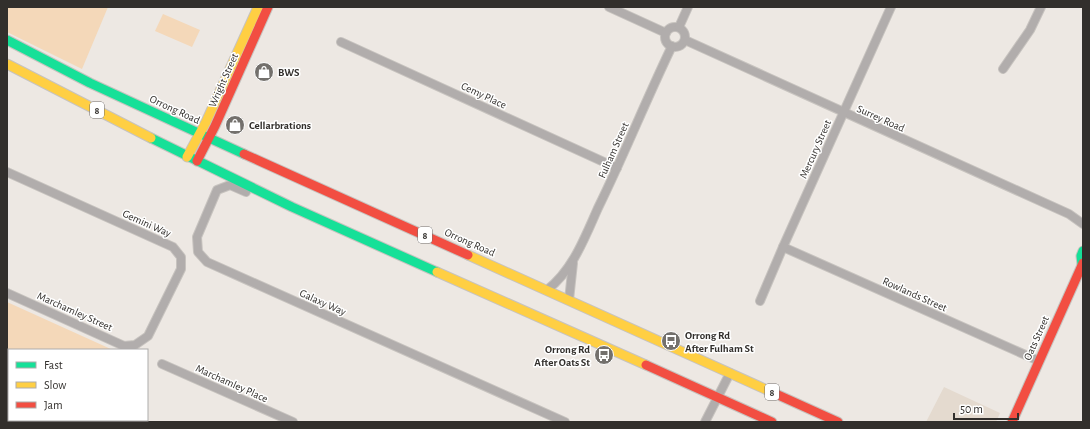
<svg xmlns="http://www.w3.org/2000/svg" width="1090" height="429" viewBox="0 0 1090 429" font-family="'Alegreya Sans',sans-serif">
  <rect width="100%" height="100%" fill="#ede8e3"/>
  <path fill="#e4dacf" d="M944,387L1000,413L996,422H926Z"/>
  <g fill="#f4d8b9">
    <path d="M7,7H108L82,69L7,32Z"/>
    <path d="M163,14L200,30L192,47L155,31Z"/>
    <path d="M7,302L113,350H9V420H96L95,422H7Z"/>
  </g>
  <g fill="none" stroke-linecap="round" stroke-linejoin="round">
    <g stroke="#c7c3bf" stroke-width="10">
      <g id="street">
        <path d="M609,7L666,33"/>
        <circle cx="675" cy="37" r="10"/>
        <path d="M679,27L688,7"/>
        <path d="M685,40L1069,214L1083,224"/>
        <path d="M341,42L617,168"/>
        <path d="M1003,69L1030,30L1041,7"/>
        <path d="M7,172L173,247L181,257V269L148,336L135,345L124,346L7,293"/>
        <path d="M246,192L230,185L217,190L197,237L198,252L207,262L565,422"/>
        <path d="M783,247L1039,361"/>
        <path d="M547,290C573,270 585,237 598,208C624,155 646,100 672,46"/>
        <path d="M569,300L573,263"/>
        <path d="M760,301L783,247L891,7"/>
        <path d="M162,364L293,422"/>
        <path d="M705,422L730,373"/>
      </g>
    </g>
    <g stroke="#c7c3bf" stroke-width="11">
      <g id="fast">
        <path d="M7,40L90,83L244,154"/>
        <path d="M151,138L292,207L437,272"/>
        <path d="M1082,264L1081,256L1083,251"/>
      </g>
    </g>
    <g stroke="#c7c3bf" stroke-width="11">
      <g id="slow">
        <path d="M7,64L151,138"/>
        <path d="M187,157L206,122L258,7"/>
        <path d="M468,255L776,394"/>
        <path d="M437,272L646,365"/>
      </g>
    </g>
    <g stroke="#c7c3bf" stroke-width="11">
      <g id="jam">
        <path d="M244,154L468,255"/>
        <path d="M197,161L215,126L268,7"/>
        <path d="M646,365L772,422"/>
        <path d="M776,394L838,422"/>
        <path d="M1012,422L1083,263"/>
      </g>
    </g>
    <use href="#street" stroke="#b1adac" stroke-width="8"/>
    <use href="#fast" stroke="#16e098" stroke-width="9"/>
    <use href="#slow" stroke="#ffcf43" stroke-width="9"/>
    <use href="#jam" stroke="#f24e42" stroke-width="9"/>
  </g>
  <defs>
    <g id="shop-disc" transform="scale(1)"><circle r="9.5" fill="#73706c" stroke="#fff"/><path d="M-5-2.5h2.3a2.7 3.5 0 0 1 5.4 0H5L5.5 6h-11ZM-1.5-2.5h3a1.5 2.3 0 0 0-3 0Z" fill="#fff"/></g>
    <g id="bus-disc" transform="scale(1)"><circle r="9.5" fill="#73706c" stroke="#fff"/><path d="M-5-6H5V4H4V6H2V4H-2V6H-4V4H-5ZM-3.5-4V0h7V-4ZM-3.5 1.2v1.5H-2V1.2ZM2 1.2v1.5H3.5V1.2Z" fill="#fff"/></g>
  </defs>
  <g fill-rule="evenodd">
    <use href="#shop-disc" x="264" y="72"/>
    <use href="#shop-disc" x="235" y="125"/>
    <use href="#bus-disc" x="671" y="341"/>
    <use href="#bus-disc" x="604" y="355"/>
  </g>
  <g text-anchor="middle" stroke-width="3" stroke-linejoin="round" paint-order="stroke">
    <g fill="#fff" stroke="#706d6b" stroke-width="1">
      <rect x="90" y="102" width="14" height="16" rx="3"/>
      <rect x="418" y="227" width="14" height="16" rx="3"/>
      <rect x="765" y="384" width="14" height="16" rx="3"/>
    </g>
    <g font-size="10" font-weight="bold" fill="#322f2c">
      <text x="97" y="114">8</text>
      <text x="425" y="239">8</text>
      <text x="772" y="396">8</text>
    </g>
    <g font-size="11" font-weight="bold" fill="#322f2c" stroke="#fff" text-anchor="start">
      <text x="278" y="76">BWS</text>
      <text x="249" y="129">Cellarbrations</text>
      <text x="685" y="339">Orrong Rd<tspan x="685" dy="13">After Fulham St</tspan></text>
      <text x="590" y="353" text-anchor="end">Orrong Rd<tspan x="590" dy="13">After Oats St</tspan></text>
    </g>
    <g font-size="11" fill="#322f2c" stroke="#fff">
      <text transform="translate(223 80) rotate(-66)" y="4">Wright Street</text>
      <text transform="translate(484 95) rotate(25)" y="4">Cemy Place</text>
      <text transform="translate(175 109) rotate(25)" y="4">Orrong Road</text>
      <text transform="translate(881 118) rotate(24)" y="4">Surrey Road</text>
      <text transform="translate(815 149) rotate(-66)" y="4">Mercury Street</text>
      <text transform="translate(613 150) rotate(-66)" y="4">Fulham Street</text>
      <text transform="translate(147 223) rotate(24)" y="4">Gemini Way</text>
      <text transform="translate(470 242) rotate(24)" y="4">Orrong Road</text>
      <text transform="translate(915 294) rotate(24)" y="4">Rowlands Street</text>
      <text transform="translate(323 302) rotate(24)" y="4">Galaxy Way</text>
      <text transform="translate(75 311) rotate(24)" y="4">Marchamley Street</text>
      <text transform="translate(1036 338) rotate(-66)" y="4">Oats Street</text>
      <text transform="translate(232 383) rotate(24)" y="4">Marchamley Place</text>
    </g>
  </g>
  <rect width="1090" height="429" fill="none" stroke="#322f2c" stroke-width="16"/>
  <rect x="8" y="349" width="140" height="72" fill="#ffffff" stroke="#adacab"/>
  <rect x="16" y="362" width="20" height="6" fill="#16e098" stroke="#adacab"/>
  <text x="44" y="369" font-size="12" fill="#322f2c">Fast</text>
  <rect x="16" y="382" width="20" height="6" fill="#ffcf43" stroke="#adacab"/>
  <text x="44" y="389" font-size="12" fill="#322f2c">Slow</text>
  <rect x="16" y="402" width="20" height="6" fill="#f24e42" stroke="#adacab"/>
  <text x="44" y="409" font-size="12" fill="#322f2c">Jam</text>
  <path d="M954 413v6h64v-6" fill="none" stroke="#322f2c" stroke-width="2"/>
  <text x="960" y="413" font-size="12" fill="#322f2c" stroke="#ffffff" stroke-width="3" paint-order="stroke">50 m</text>
</svg>
